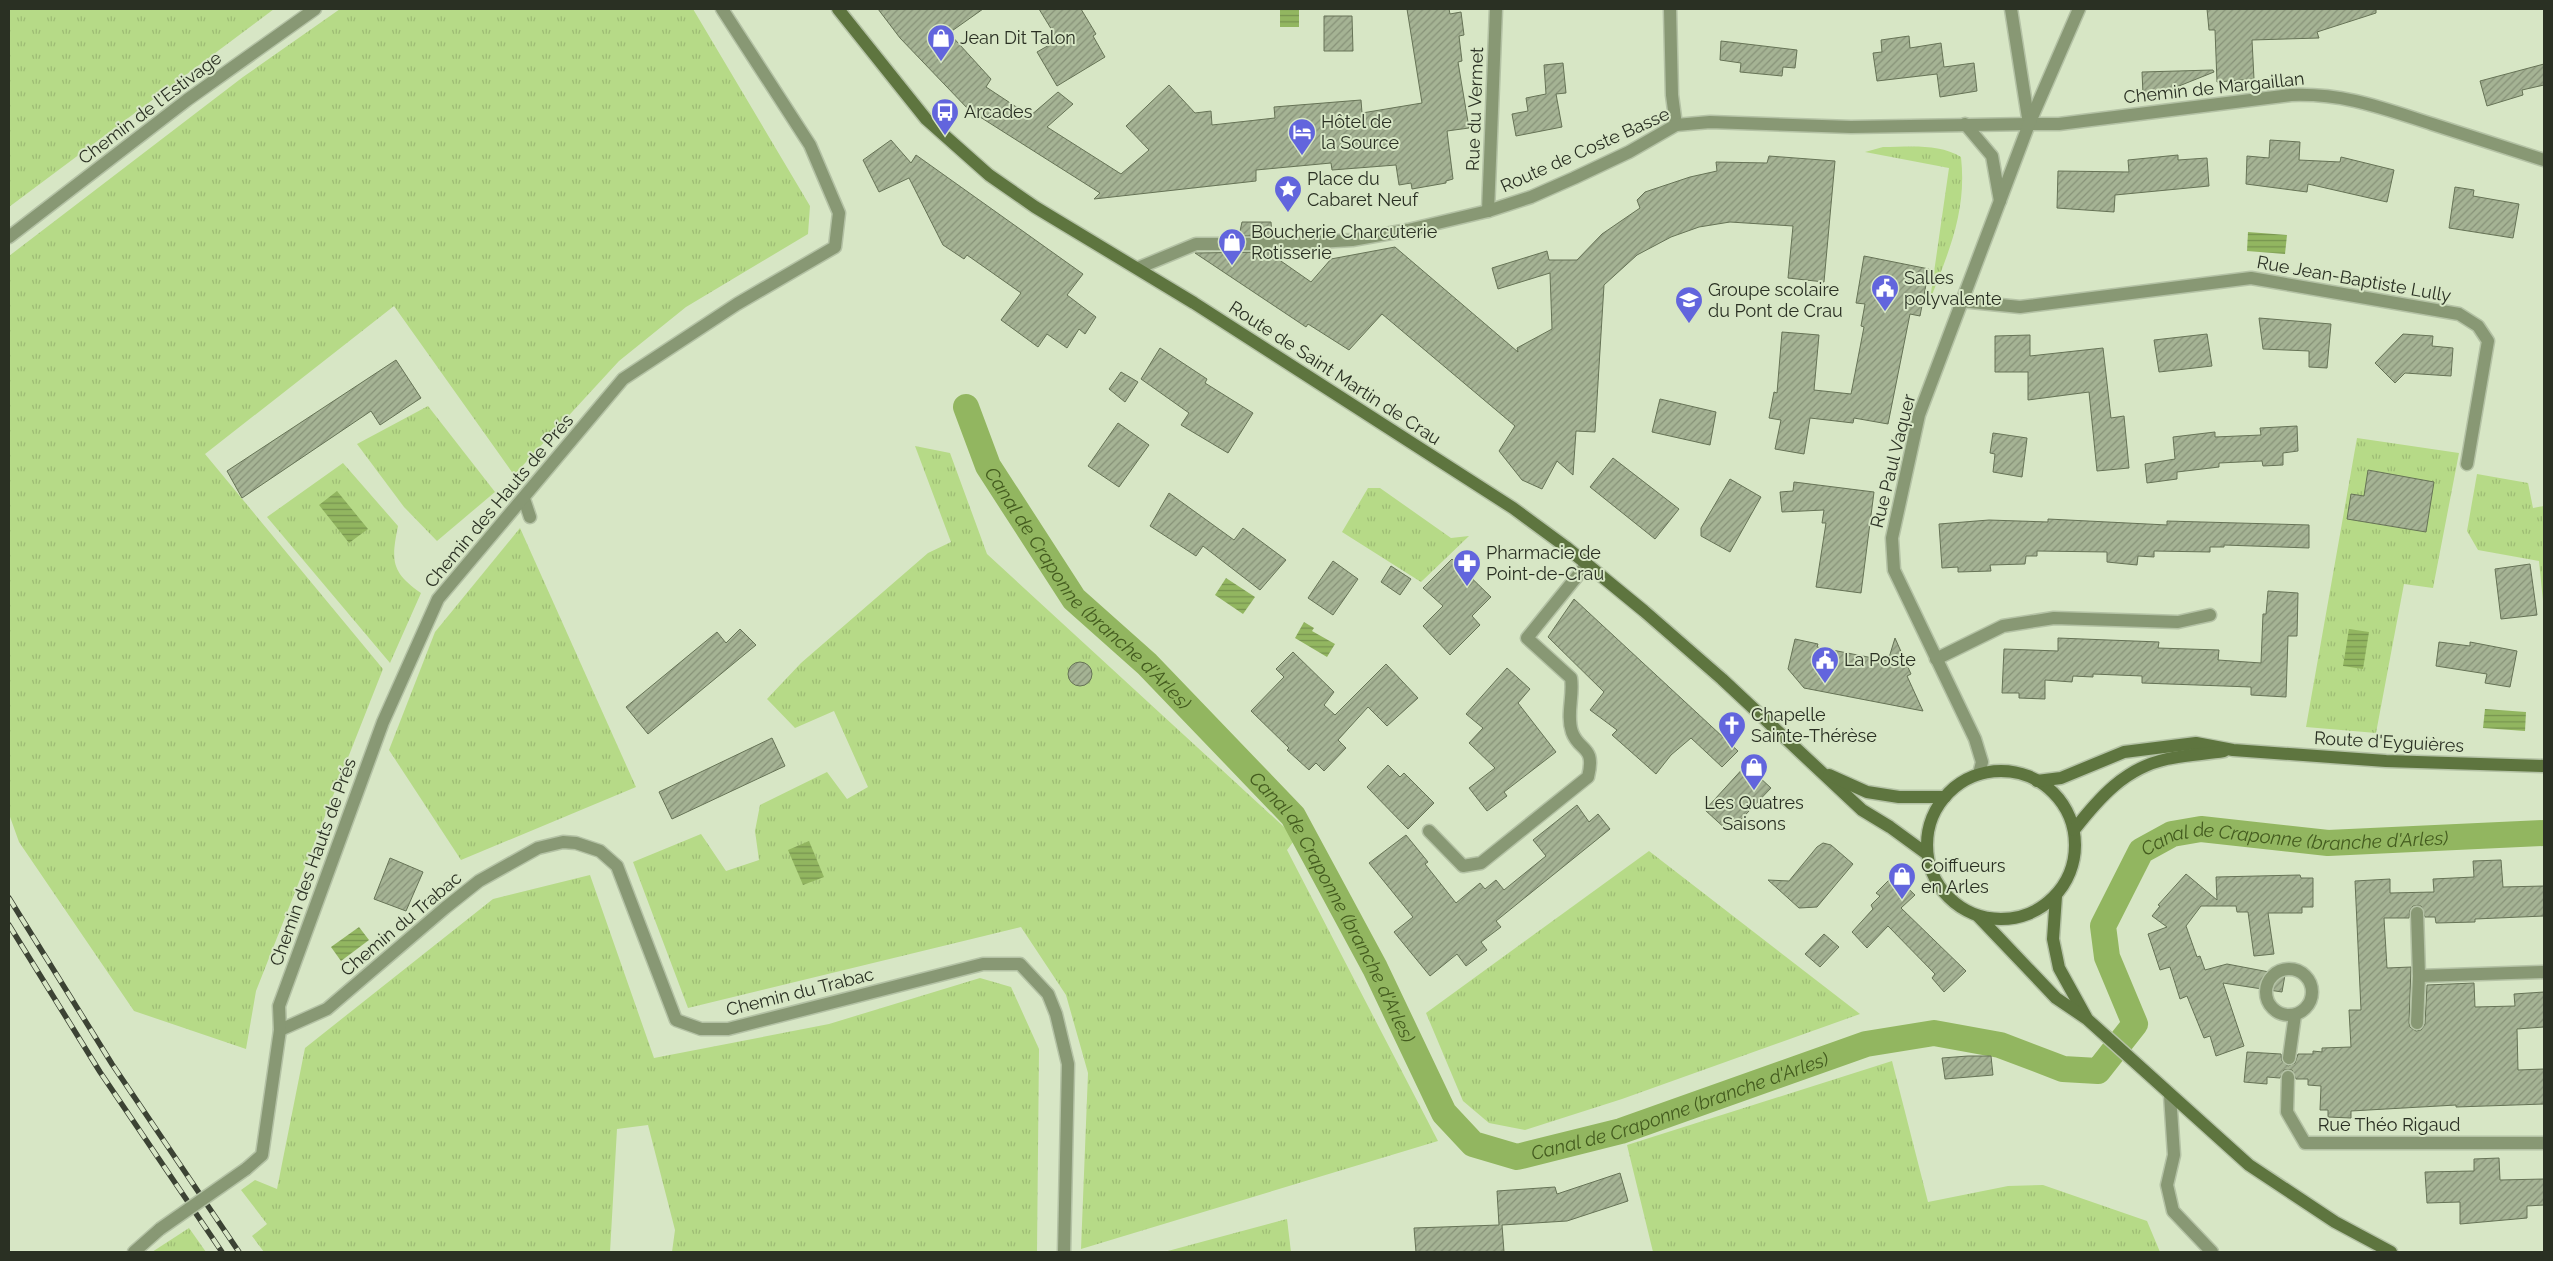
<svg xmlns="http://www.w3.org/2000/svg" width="2553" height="1261" viewBox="0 0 2553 1261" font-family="Raleway,sans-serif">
  <defs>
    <pattern id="grass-tufts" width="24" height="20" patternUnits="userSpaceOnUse" patternTransform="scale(1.25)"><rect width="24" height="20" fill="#b6da87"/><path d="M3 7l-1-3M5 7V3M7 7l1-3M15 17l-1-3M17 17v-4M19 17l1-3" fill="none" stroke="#9dbb74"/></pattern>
    <pattern id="water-rules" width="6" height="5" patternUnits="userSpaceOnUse" patternTransform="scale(1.25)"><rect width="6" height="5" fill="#92b660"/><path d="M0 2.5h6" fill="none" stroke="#77944f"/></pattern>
    <pattern id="building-hatch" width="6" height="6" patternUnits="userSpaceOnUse" patternTransform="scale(1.25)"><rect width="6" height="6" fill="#a5b394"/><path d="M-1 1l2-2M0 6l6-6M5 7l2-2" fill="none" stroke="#879278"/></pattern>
  </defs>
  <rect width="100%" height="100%" fill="#d7e6c5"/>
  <g fill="url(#grass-tufts)">
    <path d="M9,9H274L9,207Z"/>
    <path d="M340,9H693L810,206L808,234L686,307L619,361L514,475L394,306L205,454L383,669L256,991L246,1049L134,1011L19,842L9,814V256L243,77Z"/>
    <path d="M1883,147C1908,147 1939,143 1961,157C1967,211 1949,251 1930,300L1949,168L1865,152Z"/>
    <path d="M428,406L495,492L437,541L404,507L357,444Z"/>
    <path d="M2357,438L2459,453L2433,588L2404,584L2376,733L2306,727Z"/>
    <path d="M915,446L950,453L987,554L1296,838L1287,850L1438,1141L1081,1249L1088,1073L1066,995L1021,927L688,1008L633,862L701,834L726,871L759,860L755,831L760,805L827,772L847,799L868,787L834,711L795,728L767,699L801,663L928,553L951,542Z"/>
    <path d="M343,463L398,526C391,561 391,572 421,593L390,663L267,517Z"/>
    <path d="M2477,474L2528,483L2533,508L2544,506V611L2539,561L2478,550L2467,531Z"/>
    <path d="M1368,488H1380L1451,538L1469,536L1421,582L1342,532Z"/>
    <path d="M520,528L636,787L461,860L389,750L435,632Z"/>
    <path d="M1649,851L1860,1014L1622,1099L1525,1130L1489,1123L1463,1101L1426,1013Z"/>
    <path d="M590,875L654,1058L829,1024L980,978L1011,987L1039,1049L1037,1252H672L675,1230L648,1125L617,1129L610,1252H264L252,1236L267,1224L241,1190L255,1180L277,1189L305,1048L493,899Z"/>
    <path d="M1892,1061L1928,1202L2008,1186L2043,1185L2147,1221L2160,1252H1653L1627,1145Z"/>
    <path d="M1287,1219L1291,1252H1164Z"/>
    <path d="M189,1228L206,1252H152Z"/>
  </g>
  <g fill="url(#water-rules)">
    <rect x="1280" y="9" width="19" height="18"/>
    <path d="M2248,232L2287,235L2285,254L2247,251Z"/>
    <path d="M337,491L368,529L349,543L319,505Z"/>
    <path d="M1226,578L1255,597L1243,614L1215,595Z"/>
    <path d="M1304,622L1314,628L1312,631L1335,644L1327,657L1295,638Z"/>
    <path d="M2349,629L2369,632L2363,669L2343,666Z"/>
    <path d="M2485,709L2526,712L2525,731L2483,728Z"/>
    <path d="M809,841L824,877L803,885L788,850Z"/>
    <path d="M359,927L369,940L341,961L331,947Z"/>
  </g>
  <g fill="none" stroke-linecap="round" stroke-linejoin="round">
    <path stroke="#92b660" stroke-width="26" id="s1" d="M966,407L988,466L1074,599L1147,664L1293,816L1375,968L1444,1113L1473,1144L1517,1157L1621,1131L1866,1044L1934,1033L2000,1045L2063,1069L2098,1071L2135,1024L2107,957L2103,926L2141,851L2172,834L2201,829L2328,843L2544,833"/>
  </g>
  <g fill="url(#building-hatch)" stroke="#667356">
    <path d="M878,9H983L949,33L991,79L986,87L1030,116L1058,92L1073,104L1047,127L1121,174L1149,150L1126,126L1169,85L1195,113L1211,111L1212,125L1275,118L1274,107L1361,100L1362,113L1422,103L1407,9H1449L1450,14L1461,12L1464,35L1459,36L1462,61L1458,62L1469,128L1447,131L1453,179L1446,181V183L1412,189L1411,183L1399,185L1396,165L1332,170L1331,163L1256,170V181L1094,199L1100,193L969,110L900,38Z"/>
    <path d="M1039,9H1081L1096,34L1093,36L1105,57L1057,86L1037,52L1058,40Z"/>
    <path d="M2207,9H2376V13L2317,32L2319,38L2252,40L2254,79L2217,82L2215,30H2209Z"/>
    <path d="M1324,16H1352L1353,51H1324Z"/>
    <path d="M1909,36L1910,48L1941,43L1944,67L1974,63L1977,91L1940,97L1937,74L1877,81L1873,53L1882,52L1881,40Z"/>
    <path d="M1721,41L1797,50L1795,68L1783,67L1782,76L1740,72L1741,63L1720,60Z"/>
    <path d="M1563,63L1566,93L1556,94L1562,127L1516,136L1512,114L1528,111L1526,98L1546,94L1544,65Z"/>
    <path d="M2544,64V85L2522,90L2523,95L2487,106L2480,81Z"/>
    <path d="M2213,70L2214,72L2169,90L2143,94L2142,72Z"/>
    <path d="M891,140L911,163L916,155L1083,274L1067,295L1096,317L1085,334L1079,329L1067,348L1047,334L1038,347L1001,320L1021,293L967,255L964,259L943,245L909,178L879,192L863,160Z"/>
    <path d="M2270,140L2300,142L2299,160L2340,162L2341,157L2394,170L2387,202L2308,184L2307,192L2246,184L2247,156L2269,158Z"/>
    <path d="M2178,155V160L2207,158L2209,186L2115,195L2114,212L2057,208L2058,171L2129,172L2128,160Z"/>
    <path d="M1769,156L1835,161L1824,282L1788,278L1793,226L1730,222L1699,227L1671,237L1637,255L1604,285L1595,432L1576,431L1573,475L1557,461L1542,489L1522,480L1499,451L1515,426L1382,314L1349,350L1308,324L1306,327L1195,253L1268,252L1311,282L1331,259L1395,247L1518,352L1517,348L1552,329L1550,273L1498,289L1492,268L1547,251L1549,260H1577L1602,234L1640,208L1637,200L1645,192L1690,177L1717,171L1716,162L1767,163Z"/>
    <path d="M2455,187L2474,190L2473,196L2519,204L2513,238L2449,228Z"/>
    <path d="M1242,222H1271L1272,236H1239Z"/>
    <path d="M1864,256L1929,269L1920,316L1910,314L1888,424L1854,418L1853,423L1810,418L1804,454L1775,449L1781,420L1769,418L1774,392L1777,393L1782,332L1819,335L1814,390L1851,394L1864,327L1861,326L1865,304L1856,303Z"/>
    <path d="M2259,318L2331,324L2327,368L2309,367V351L2263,349Z"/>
    <path d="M2207,334L2212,366L2159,372L2154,340Z"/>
    <path d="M2403,334L2433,336L2432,346L2453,348L2451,376L2405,373L2395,383L2375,363Z"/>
    <path d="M2030,335V356L2103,348L2111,418L2124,416L2129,468L2097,471L2089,392L2028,400V372H1995V336Z"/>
    <path d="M1160,348L1207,379L1205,383L1253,413L1228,453L1181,425L1189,413L1141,379Z"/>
    <path d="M396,360L421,398L380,425L371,411L242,498L227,471Z"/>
    <path d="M1121,372L1138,382L1125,402L1109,389Z"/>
    <path d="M1660,399L1716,412L1710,445L1652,432Z"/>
    <path d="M1118,423L1149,445L1119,487L1088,466Z"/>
    <path d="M2297,426L2298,451L2283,453V465L2263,466L2262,461L2219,463V467L2177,472V479L2147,483L2145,464L2175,459L2173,437L2215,432V437L2261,435L2260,428Z"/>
    <path d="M1993,433L2027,438L2022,477L1993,472L1995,454L1990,453Z"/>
    <path d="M1613,458L1679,509L1655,539L1590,487Z"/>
    <path d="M2368,470L2434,482L2426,532L2347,519L2351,494L2364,496Z"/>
    <path d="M1730,479L1761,497L1730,552L1701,536V528Z"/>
    <path d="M1794,482L1874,492L1861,593L1816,587L1826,523H1822L1824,510L1782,512L1780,492L1793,491Z"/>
    <path d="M1169,493L1234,540L1243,528L1286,560L1260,590L1203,546L1196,556L1150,526Z"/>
    <path d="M2048,519L2167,525V521L2309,525V548L2224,545V547H2210V552L2154,551V557L2138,556L2137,565L2107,562V552L2037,551V556H2026L2025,564L1990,565L1991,571L1958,572V567L1942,568L1939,524L1989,520L2048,522Z"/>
    <path d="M1452,559L1491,597L1472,616L1480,625L1450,655L1423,626L1443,606L1423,588Z"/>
    <path d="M1333,561L1358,579L1333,615L1308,598Z"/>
    <path d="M2530,564L2537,615L2501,619L2495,569Z"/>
    <path d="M1391,566L1411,579L1400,595L1381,582Z"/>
    <path d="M2268,591L2298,593L2297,636H2288L2286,697L2251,695V687L2142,683V676L2093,674V677L2073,676L2072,682L2045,680V699L2019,698V693H2002L2004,649L2058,651V638L2159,642L2158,648L2219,650L2218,660L2261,663L2263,614H2266Z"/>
    <path d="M1574,599L1738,751L1722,767L1691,738L1671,755L1656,774L1612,735L1617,730L1590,710L1604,692L1548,637Z"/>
    <path d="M740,629L756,645L648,734L626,707L717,632L726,643Z"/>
    <path d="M1895,638L1911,674L1907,676L1923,711L1804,688L1788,669L1795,639L1818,644L1817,647L1888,661Z"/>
    <path d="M2439,642L2470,646V642L2517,651L2510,687L2485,683L2487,674L2436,666Z"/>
    <path d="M1293,652L1334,692L1324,705L1335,715L1386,664L1418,698L1387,726L1368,707L1338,740L1346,748L1324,771L1316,763L1309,770L1287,750L1289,748L1251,711L1284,677L1276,669Z"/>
    <circle cx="1080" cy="674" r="12"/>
    <path d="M1507,668L1530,689L1518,703L1556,752L1504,792L1507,796L1487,811L1469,788L1495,768L1469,743L1483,728L1466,714Z"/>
    <path d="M772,738L785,766L672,819L659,792Z"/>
    <path d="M1388,765L1400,777L1404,773L1434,803L1408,829L1367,787Z"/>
    <path d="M1746,765L1771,788L1729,832L1705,810Z"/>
    <path d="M1577,805L1589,822L1598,814L1610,829L1496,921L1501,927L1481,942L1487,950L1466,966L1457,954L1430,976L1394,932L1413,917L1369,863L1406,835L1428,862L1425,864L1456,903L1480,883L1485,889L1496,880L1504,890L1546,856L1533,840Z"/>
    <path d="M1823,843L1831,845L1853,864L1817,907L1799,908L1768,880L1789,881L1817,847Z"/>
    <path d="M390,858L423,872L406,911L374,899Z"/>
    <path d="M2501,860L2503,887L2544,886V916L2475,919V922L2436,923L2435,917H2425L2421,906H2413L2410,910L2409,918H2384L2387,968L2411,967L2409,1023L2410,1027L2416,1031L2421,1030L2425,1024L2427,985L2474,983L2475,1007L2515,1006L2514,994L2544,992V1027L2517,1029L2518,1070L2544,1069V1104L2456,1107V1105L2351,1111V1118L2328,1117V1110H2320L2321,1086L2308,1085V1079H2296L2292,1070H2284L2280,1078L2267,1077V1084L2244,1082L2247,1052L2281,1054L2282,1061L2288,1066L2295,1063L2298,1054H2313V1051L2322,1052V1048L2351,1047L2349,1010H2361L2355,881L2390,879V893L2434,892L2433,879L2474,877L2473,861Z"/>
    <path d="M2186,874L2217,900L2216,877L2300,875L2301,878H2313V907H2302V913H2268L2274,954L2254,956L2248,912H2237L2236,906H2201L2186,926L2197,957L2200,956L2205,970L2227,964L2285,975L2282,992L2223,983L2244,1046L2216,1056L2210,1036L2204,1038L2187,996L2180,999L2170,967L2160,970L2148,934L2167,927L2152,916L2160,906L2158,905Z"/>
    <path d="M1894,875L1915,895L1901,908L1966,971L1944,992L1932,978L1935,974L1888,926L1867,948L1852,932L1873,909L1871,905L1880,896L1876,893Z"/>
    <path d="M1824,934L1839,947L1820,967L1805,954Z"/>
    <path d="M1968,1056H1991L1993,1075L1945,1079L1942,1058Z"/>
    <path d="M2499,1158L2500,1180L2544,1179V1205L2527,1206V1218L2460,1224V1202L2427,1203L2425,1172L2474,1171V1159Z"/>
    <path d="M1620,1173L1628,1201L1567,1221L1502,1225L1504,1252H1416L1414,1228L1499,1225L1497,1191L1555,1187L1557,1194Z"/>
  </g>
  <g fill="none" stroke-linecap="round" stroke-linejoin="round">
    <g stroke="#b4c2a5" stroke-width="15">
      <g id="minor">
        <path d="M1670,9L1672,95L1676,125"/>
        <path d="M2011,9L2029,124H2059L2291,95C2344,93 2382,108 2432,124C2469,136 2507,148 2544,160"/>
        <path d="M1488,211L1496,9"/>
        <path d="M9,237L187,100L315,9"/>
        <path d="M1961,301L2020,307L2251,278L2459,314L2478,326L2488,341L2467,464"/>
        <path d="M524,499L530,517"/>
        <path d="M1936,659L2003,626L2054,618L2178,622L2210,615"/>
        <path d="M1429,831L1463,866L1481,863L1588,777C1596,745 1579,752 1572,732C1566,715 1574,695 1571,678L1527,638L1587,564"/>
        <path d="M2417,913L2419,976L2417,1023"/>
        <circle cx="2289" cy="992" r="23"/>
        <path d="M2419,976L2544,972"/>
        <path d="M280,1030L327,1009L445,908L479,881L538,848L563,842L576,843L600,851L617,866L676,1020L701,1029H728L983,964H1020L1048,994L1056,1014L1068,1064L1064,1252"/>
        <path d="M2289,1058L2295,1015"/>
        <path d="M2288,1077L2287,1112L2305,1143H2544"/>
        <path d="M246,1169L262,1155L280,1030L279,1006L383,722L438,599L623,379L737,304L835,247L839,213L810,145L722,9"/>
        <path d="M134,1252L160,1229"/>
      </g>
    </g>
    <g stroke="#b4c2a5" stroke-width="15">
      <g id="tertiary">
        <path d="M1965,124L1992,156L2000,201"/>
        <path d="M1138,268L1196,244H1284L1352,240L1408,230L1488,211L1531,197L1574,178L1629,152L1676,125L1710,122L1851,127L2029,124"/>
        <path d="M1979,774L1982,762L1975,739L1894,570L1892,538L1919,415L2029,124L2079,9"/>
        <path d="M2170,1095L2174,1155L2167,1185L2173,1211L2212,1252"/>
      </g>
    </g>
    <g stroke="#b4c2a5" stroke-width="15">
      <g id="secondary">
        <path d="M838,9L926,119L989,175L1035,207L1194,303L1513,508L1566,547L1644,611L1722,679L1862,810L1890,827L1927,854"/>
        <circle cx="2001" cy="845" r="74"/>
        <path d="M1829,775L1867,792L1899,797H1945"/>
        <path d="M2037,781L2061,778L2124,752L2196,743L2233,750L2386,761L2544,766"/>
        <path d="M2074,830C2099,798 2125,768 2167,759C2185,755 2205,754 2224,751"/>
        <path d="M2056,896L2053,939L2059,968L2086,1017"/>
        <path d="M1978,916L2056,998L2087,1019L2249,1165L2335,1222L2391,1252"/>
      </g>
    </g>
    <use href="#minor" stroke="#889874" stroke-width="12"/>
    <use href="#tertiary" stroke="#889874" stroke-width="12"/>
    <use href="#secondary" stroke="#5e753f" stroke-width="12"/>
    <g stroke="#3c4334" stroke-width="5.5">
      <g id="rail">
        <path d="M9,898L112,1064L239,1252"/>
        <path d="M9,925L100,1072L222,1252"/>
      </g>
    </g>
    <use href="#rail" stroke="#d7e6c5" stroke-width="4" stroke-dasharray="11" stroke-linecap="butt"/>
    <g stroke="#b4c2a5" stroke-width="15" stroke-linecap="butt">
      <path id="minor-bridge" d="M160,1229L246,1169"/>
    </g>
    <use href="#minor-bridge" stroke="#889874" stroke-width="12"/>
  </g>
  <defs>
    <g id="shop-pin" transform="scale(1.4375)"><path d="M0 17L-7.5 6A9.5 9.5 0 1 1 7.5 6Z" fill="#6265dd" stroke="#d7e6c5"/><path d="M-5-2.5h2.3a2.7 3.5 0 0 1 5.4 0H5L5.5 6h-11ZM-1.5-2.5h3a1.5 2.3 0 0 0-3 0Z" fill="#fff"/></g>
    <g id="bus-pin" transform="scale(1.4375)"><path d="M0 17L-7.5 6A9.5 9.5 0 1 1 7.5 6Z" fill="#6265dd" stroke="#d7e6c5"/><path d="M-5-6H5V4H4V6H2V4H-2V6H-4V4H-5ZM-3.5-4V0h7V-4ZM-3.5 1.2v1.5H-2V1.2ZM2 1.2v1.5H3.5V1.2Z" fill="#fff"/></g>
    <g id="hotel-pin" transform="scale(1.4375)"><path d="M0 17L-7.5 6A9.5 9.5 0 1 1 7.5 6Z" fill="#6265dd" stroke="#d7e6c5"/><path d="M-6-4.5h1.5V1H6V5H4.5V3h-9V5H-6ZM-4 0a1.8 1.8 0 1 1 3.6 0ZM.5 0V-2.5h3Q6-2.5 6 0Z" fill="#fff"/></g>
    <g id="sight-pin" transform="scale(1.4375)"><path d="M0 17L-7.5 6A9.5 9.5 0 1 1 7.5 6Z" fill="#6265dd" stroke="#d7e6c5"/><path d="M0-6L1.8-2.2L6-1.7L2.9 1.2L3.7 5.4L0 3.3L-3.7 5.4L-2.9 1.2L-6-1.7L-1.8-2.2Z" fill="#fff"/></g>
    <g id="civic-pin" transform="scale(1.4375)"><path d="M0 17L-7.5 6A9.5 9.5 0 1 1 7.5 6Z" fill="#6265dd" stroke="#d7e6c5"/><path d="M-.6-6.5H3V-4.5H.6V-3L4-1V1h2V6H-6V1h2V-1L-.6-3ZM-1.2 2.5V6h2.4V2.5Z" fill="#fff"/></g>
    <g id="school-pin" transform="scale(1.4375)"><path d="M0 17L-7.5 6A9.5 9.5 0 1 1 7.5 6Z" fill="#6265dd" stroke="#d7e6c5"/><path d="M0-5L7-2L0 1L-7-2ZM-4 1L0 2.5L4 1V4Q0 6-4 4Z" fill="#fff"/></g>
    <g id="pharmacy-pin" transform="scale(1.4375)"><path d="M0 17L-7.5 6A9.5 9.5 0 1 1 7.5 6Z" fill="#6265dd" stroke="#d7e6c5"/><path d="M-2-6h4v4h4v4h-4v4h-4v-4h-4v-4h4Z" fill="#fff"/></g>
    <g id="church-pin" transform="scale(1.4375)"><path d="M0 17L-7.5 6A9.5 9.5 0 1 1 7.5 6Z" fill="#6265dd" stroke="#d7e6c5"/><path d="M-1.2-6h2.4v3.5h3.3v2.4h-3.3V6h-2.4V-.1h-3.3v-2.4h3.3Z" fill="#fff"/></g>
  </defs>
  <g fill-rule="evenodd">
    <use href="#shop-pin" x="941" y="38"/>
    <use href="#bus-pin" x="945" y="112"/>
    <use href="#hotel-pin" x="1302" y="132"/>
    <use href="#sight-pin" x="1288" y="189"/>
    <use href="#shop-pin" x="1232" y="242"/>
    <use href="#civic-pin" x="1885" y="288"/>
    <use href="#school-pin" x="1689" y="300"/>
    <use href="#pharmacy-pin" x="1467" y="563"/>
    <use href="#civic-pin" x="1825" y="660"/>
    <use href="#church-pin" x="1732" y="725"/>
    <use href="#shop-pin" x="1754" y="767"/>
    <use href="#shop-pin" x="1902" y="876"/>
  </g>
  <g text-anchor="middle" stroke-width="4" stroke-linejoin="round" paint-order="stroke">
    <g font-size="18" fill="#2a3023" stroke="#d7e6c5" text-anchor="start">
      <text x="960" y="44">Jean Dit Talon</text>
      <text x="964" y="118">Arcades</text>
      <text x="1321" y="128">Hôtel de<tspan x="1321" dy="21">la Source</tspan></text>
      <text x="1307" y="185">Place du<tspan x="1307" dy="21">Cabaret Neuf</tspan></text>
      <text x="1251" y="238">Boucherie Charcuterie<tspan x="1251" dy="21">Rotisserie</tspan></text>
      <text x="1904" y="284">Salles<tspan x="1904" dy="21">polyvalente</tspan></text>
      <text x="1708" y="296">Groupe scolaire<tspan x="1708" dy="21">du Pont de Crau</tspan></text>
      <text x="1486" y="559">Pharmacie de<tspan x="1486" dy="21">Point-de-Crau</tspan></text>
      <text x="1844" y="666">La Poste</text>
      <text x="1751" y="721">Chapelle<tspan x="1751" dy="21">Sainte-Thérèse</tspan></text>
      <text x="1754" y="809" text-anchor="middle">Les Quatres<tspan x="1754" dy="21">Saisons</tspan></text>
      <text x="1921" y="872">Coiffueurs<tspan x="1921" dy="21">en Arles</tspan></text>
    </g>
    <g font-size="18" fill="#2a3023" stroke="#d7e6c5">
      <text transform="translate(2214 88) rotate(-6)" y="6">Chemin de Margaillan</text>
      <text transform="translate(150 108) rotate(-37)" y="6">Chemin de l'Estivage</text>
      <text transform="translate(1475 109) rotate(-88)" y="6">Rue du Vermet</text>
      <text transform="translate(1585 150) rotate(-24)" y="6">Route de Coste Basse</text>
      <text transform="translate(2354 279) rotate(10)" y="6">Rue Jean-Baptiste Lully</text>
      <text transform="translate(1335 373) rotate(33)" y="6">Route de Saint Martin de Crau</text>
      <text transform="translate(1893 461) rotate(-76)" y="6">Rue Paul Vaquer</text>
      <text transform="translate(499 501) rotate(-50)" y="6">Chemin des Hauts de Prés</text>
      <text transform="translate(2389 742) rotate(3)" y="6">Route d'Eyguières</text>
      <text transform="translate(313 862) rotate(-70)" y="6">Chemin des Hauts de Prés</text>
      <text transform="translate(401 924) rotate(-40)" y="6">Chemin du Trabac</text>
      <text transform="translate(800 992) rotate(-14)" y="6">Chemin du Trabac</text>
      <text x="2389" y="1131">Rue Théo Rigaud</text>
    </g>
    <g font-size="19" font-style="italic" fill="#445c1f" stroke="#d7e6c5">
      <text dy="7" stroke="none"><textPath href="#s1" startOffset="222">Canal de Craponne (branche d'Arles)</textPath></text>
      <text dy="7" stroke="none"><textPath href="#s1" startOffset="1962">Canal de Craponne (branche d'Arles)</textPath></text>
      <text dy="7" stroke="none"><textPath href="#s1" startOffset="628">Canal de Craponne (branche d'Arles)</textPath></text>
      <text dy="7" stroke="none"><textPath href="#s1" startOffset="1122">Canal de Craponne (branche d'Arles)</textPath></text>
    </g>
  </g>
  <rect width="2553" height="1261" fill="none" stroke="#2a3023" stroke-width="20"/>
</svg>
